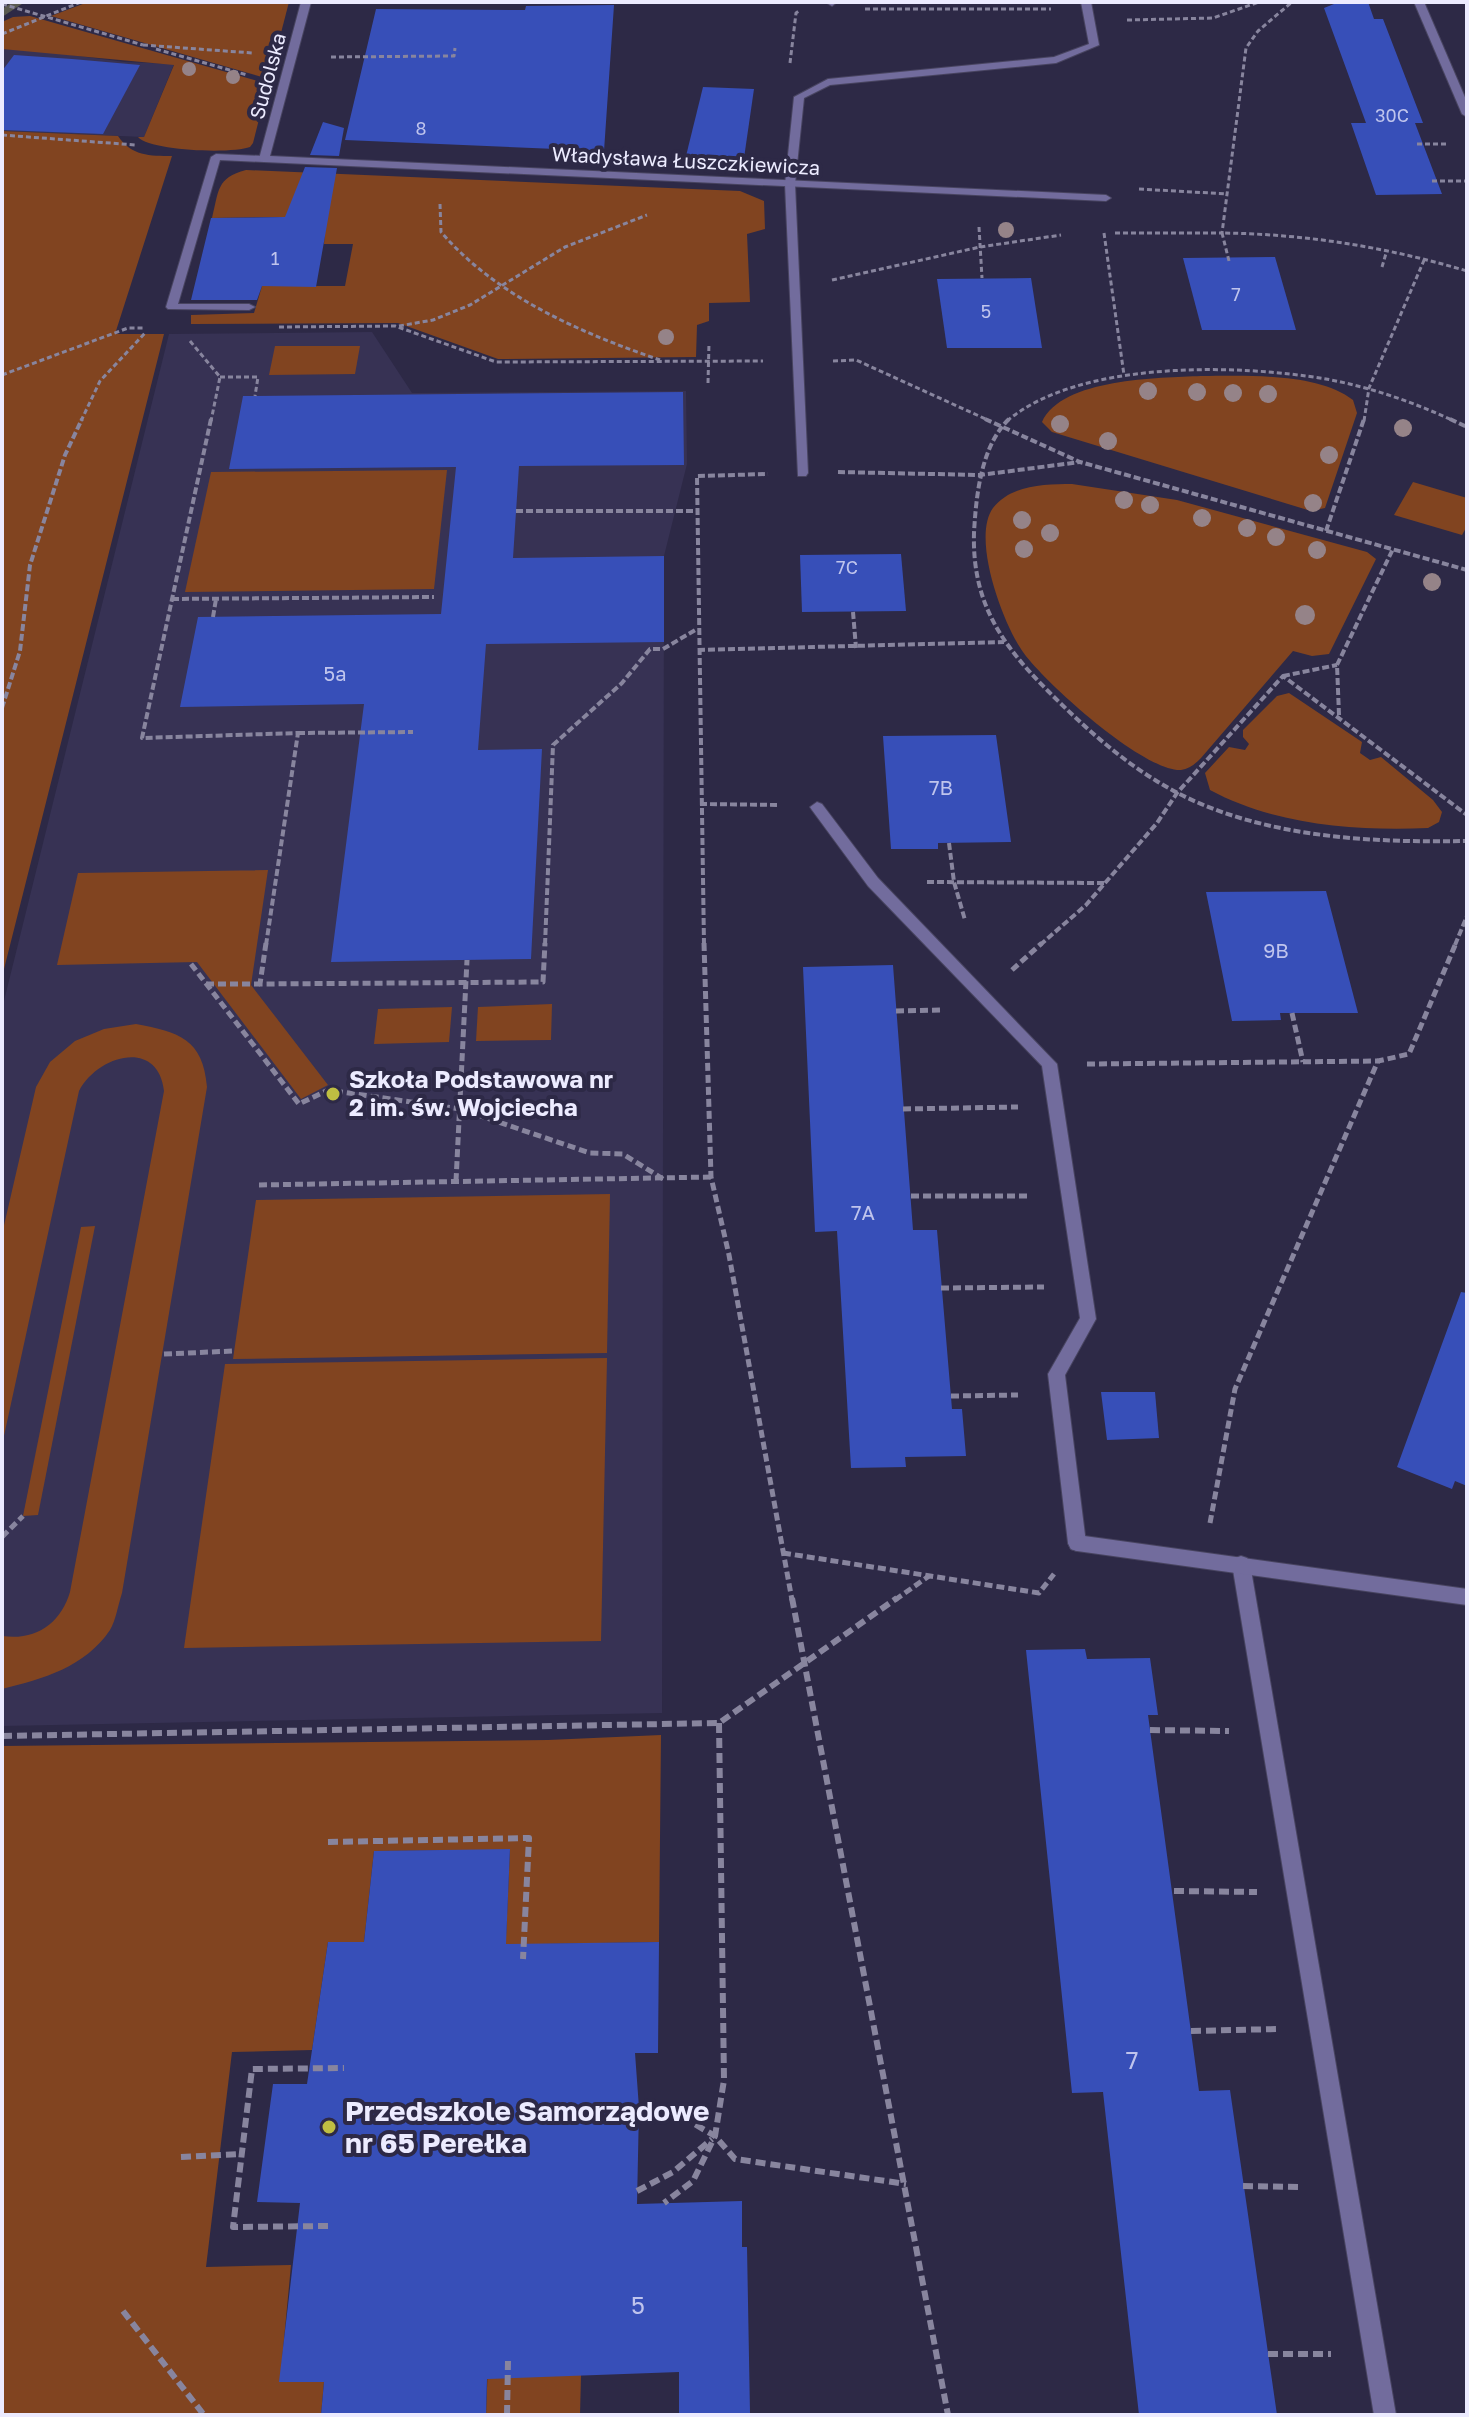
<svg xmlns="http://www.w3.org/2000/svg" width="1469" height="2417" viewBox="0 0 1469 2417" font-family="'Golos Text',sans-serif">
  <rect width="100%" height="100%" fill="#2d2946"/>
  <g fill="#373254">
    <path d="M2,49L40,51L125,62L174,64L144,137L2,131Z"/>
    <path d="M372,332L412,393L686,391L687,464L664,556L662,1713L2,1726V1009L169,334Z"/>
  </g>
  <g fill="#814420">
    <path d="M88,2H289L269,79L51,16Z"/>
    <path d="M30,16L268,84L253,143L250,147C232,154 150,151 138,137H144L174,65L2,49V22L13,17Z"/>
    <path d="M2,131L118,136C131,156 150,156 172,156L115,334H164L2,977Z"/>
    <path d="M246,170L740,191L764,201L765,229L747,234L750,302L709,303V321L697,325L696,357L498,359L398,323L191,324V315L254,313L262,286H345L353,244H324L325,230L278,217L212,218C219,191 216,178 246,170Z"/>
    <path d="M275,346H360L355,374L269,375Z"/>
    <path d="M1201,376C1245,376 1317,372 1353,400L1357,413L1325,508L1311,511L1052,432L1042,422C1062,378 1159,378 1201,376Z"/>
    <path d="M447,470L434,589L185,592L211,472Z"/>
    <path d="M1413,482L1467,498V526L1462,535L1394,515Z"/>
    <path d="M1072,484L1177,500L1367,552L1376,559L1329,654L1312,656L1293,651L1201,758C1195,764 1189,769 1181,770C1144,772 1044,682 1023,652C1003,624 971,538 993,508C1011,485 1045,484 1072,484Z"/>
    <path d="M1289,693L1362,742L1360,753L1370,760L1381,757L1433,800L1442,812L1439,822L1428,828C1356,831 1275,825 1210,790L1205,773L1229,747L1245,750L1249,744L1243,737V730L1277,696Z"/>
    <path d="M268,870L251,985L328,1085L301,1099L197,962L57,965L78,873Z"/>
    <path d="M552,1004L551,1040L476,1041L478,1007Z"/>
    <path d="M452,1007L449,1042L374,1044L378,1009Z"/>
    <path d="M136,1024C179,1032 203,1039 207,1087L122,1593C118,1605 116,1620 110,1630C85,1667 43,1679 2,1689V1636C36,1641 61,1623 70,1592L164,1091C158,1038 98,1055 79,1091L2,1445V1234L36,1087L50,1062L75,1041L104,1029Z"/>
    <path d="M610,1194L607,1353L233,1359L256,1200Z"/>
    <path d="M95,1226L38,1515L23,1516L81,1227Z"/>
    <path d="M607,1358L601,1641L184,1648L225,1364Z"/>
    <path d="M661,1735L659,1942L542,1944L505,1958L510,1850L374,1851L364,1942H328L312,2050L232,2052L206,2267L291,2265L280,2382H324L321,2415H2V1746L548,1740Z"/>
    <path d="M488,2362L581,2375L580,2415H486Z"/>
  </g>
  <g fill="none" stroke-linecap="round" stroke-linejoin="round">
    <path fill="#595951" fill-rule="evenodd" d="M13,2H25L2,17V9Z"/>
  </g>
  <g fill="#374fb8">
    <path d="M1339,2H1368L1374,19H1383L1423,123H1415L1442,194L1376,195L1351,123H1366L1324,8Z"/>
    <path d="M614,5L604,151L345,140L376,9L525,10L526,6Z"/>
    <path d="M14,55L72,59L140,65L103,134L2,130V71Z"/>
    <path d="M703,87L754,89L744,158L686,156Z"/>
    <path d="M323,122L344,128L339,156L310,155Z"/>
    <path d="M305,167L337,168L316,287L262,286L257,300H191L211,218L285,217Z"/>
    <path d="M1275,257L1296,330H1202L1183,258Z"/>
    <path d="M1031,278L1042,348H947L937,279Z"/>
    <path d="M683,392L684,465L519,466L513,558L664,556V642L486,644L478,750L542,749L531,959L331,962L364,704L180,707L198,617L441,614L456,467L229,469L243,396Z"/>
    <path d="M901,554L906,611L802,612L800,555Z"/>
    <path d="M996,735L1011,842L938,843V849H891L883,736Z"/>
    <path d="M1326,891L1358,1013H1280L1281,1020L1232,1021L1206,892Z"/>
    <path d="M893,965L913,1230H937L952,1409H962L966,1456L905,1457L906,1467L851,1468L837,1231L815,1232L803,967Z"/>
    <path d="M1461,1292L1467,1293V1486L1455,1481L1452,1489L1397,1467Z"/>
    <path d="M1101,1392H1155L1159,1438L1107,1440Z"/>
    <path d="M1085,1649L1087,1659L1150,1658L1158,1715H1148L1199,2091L1230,2090L1277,2415H1139L1103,2092L1072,2093L1026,1650Z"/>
    <path d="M510,1849L506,1944L659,1942L658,2053H635L639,2108L637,2204L742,2201V2247H747L750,2413H679V2372L487,2379L486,2415H321L324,2382H279L300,2203L257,2202L273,2084H307L328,1942H364L374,1851Z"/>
  </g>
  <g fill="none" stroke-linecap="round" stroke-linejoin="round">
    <g stroke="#484460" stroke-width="2">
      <g id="service">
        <path d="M1081,2H1091L1099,45L1056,63L830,85L804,98L795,184L808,473L806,476H798L785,184L794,97L828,79L1054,57L1089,44Z"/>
        <path d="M1414,2H1424L1467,102V117L1462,114Z"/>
        <path d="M216,154L264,156L269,159L264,162L220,160L178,304H249L255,307L249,310L168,309L166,307L211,157Z"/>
        <path d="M817,802L822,804L878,878L1057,1064L1096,1319L1065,1375L1086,1543L1083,1549L1077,1551L1071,1549L1068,1543L1048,1374L1080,1318L1042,1066L868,886L812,810L810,807Z"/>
        <path d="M1241,1556L1247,1558L1250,1564L1396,2415H1374L1232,1564L1235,1558Z"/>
      </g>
    </g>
    <g stroke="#484460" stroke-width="2">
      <g id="minor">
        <path d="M301,2H311L270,156L1106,195L1111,198L1106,201L264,162L259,159Z"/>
        <path d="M837,2L832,6L827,3V2Z"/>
        <path d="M1077,1535L1467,1589V1605L1077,1551L1071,1549L1068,1543L1071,1537Z"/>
      </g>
    </g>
    <g stroke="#88859e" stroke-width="3" stroke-dasharray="5 3" stroke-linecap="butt">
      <path d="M2,4L143,45"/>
      <path d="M865,9H1051"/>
      <path d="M1127,20L1213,18L1259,2"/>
      <path d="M2,34L81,2"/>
      <path d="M143,45L253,53"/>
      <path d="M156,49L247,75"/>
      <path d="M331,57L454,56L455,48"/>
      <path d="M790,63L796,13L799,11"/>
      <path d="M2,135L136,145"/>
      <path d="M1417,144H1448"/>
      <path d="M1432,181H1467"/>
      <path d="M1139,189L1228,194"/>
      <path d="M440,204L441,232C497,297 581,333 660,360"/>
      <path d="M979,227L982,278"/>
      <path d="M1104,233L1124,375"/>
      <path d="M1115,233H1222L1246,48L1258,31L1292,2"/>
      <path d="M1229,261L1222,233C1306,234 1386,247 1467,271"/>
      <path d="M1382,267L1387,250"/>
      <path d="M832,280L980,247L1061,235"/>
      <path d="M399,326L433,320L470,305L565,247L647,215"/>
      <path d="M279,327L395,326L496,362L763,361"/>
      <path d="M190,341L220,377L211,421"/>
      <path d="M833,361L856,360L990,421"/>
      <path d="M2,375L128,328H145"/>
      <path d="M220,377H258L255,396"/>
      <path d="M708,383L709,343"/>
      <path d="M81,421L100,381L146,332"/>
      <path d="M1007,421C1079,360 1238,364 1326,379C1370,387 1413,402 1454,421"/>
      <path d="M1364,421L1369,388L1425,258"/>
    </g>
    <g stroke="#88859e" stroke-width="4" stroke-dasharray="7 3" stroke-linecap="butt">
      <path d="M211,419L142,738L298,733L266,945"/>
      <path d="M985,419L1080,462L1467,570"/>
      <path d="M1009,419C981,446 976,496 974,533C972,602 1001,644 1048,691C1081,724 1116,756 1155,780C1245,837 1364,843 1467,841"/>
      <path d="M1450,419L1467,427"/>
      <path d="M838,472L980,475L1080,462"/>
      <path d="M516,511H697"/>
      <path d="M1326,531L1364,419"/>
      <path d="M172,599L434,597"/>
      <path d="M853,612L856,648"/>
      <path d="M213,617L216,599"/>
      <path d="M698,650L1004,642"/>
      <path d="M1283,676L1337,665"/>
      <path d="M2,708L20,651L30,565L65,455L82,419"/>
      <path d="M1339,715L1337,665L1393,549"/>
      <path d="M298,733L413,732"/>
      <path d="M700,804L780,805"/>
      <path d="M949,843L954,882L965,920"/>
      <path d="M927,882L1105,883"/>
      <path d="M545,945L553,745L622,683L650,649H663L697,629"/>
      <path d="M704,945L697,476L768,474"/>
      <path d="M1040,945L1086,905L1157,823L1177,793L1283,676L1467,815"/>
      <path d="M1455,945L1467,916"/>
    </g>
    <g stroke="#88859e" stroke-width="5" stroke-dasharray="8 4" stroke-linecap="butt">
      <path d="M266,943L260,984L543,982L545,943"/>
      <path d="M704,943L711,1177L729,1255L792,1600"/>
      <path d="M191,964L299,1104L328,1090L460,1109L590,1153L623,1154L663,1179"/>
      <path d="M1012,970L1042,943"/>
      <path d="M206,984H260"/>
      <path d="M896,1011L943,1010"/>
      <path d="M1292,1013L1303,1062"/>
      <path d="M1087,1064L1378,1061"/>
      <path d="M903,1109L1018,1107"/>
      <path d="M456,1181L467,960"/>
      <path d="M259,1185L711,1177"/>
      <path d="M911,1196H1030"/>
      <path d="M941,1288L1044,1287"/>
      <path d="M164,1354L234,1351"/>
      <path d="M951,1396L1018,1395"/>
      <path d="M1210,1523L1235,1389L1378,1061L1409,1054L1456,943"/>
      <path d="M2,1537L23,1516"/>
      <path d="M783,1553L1039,1593L1054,1574"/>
      <path d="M895,1600L929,1576"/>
    </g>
    <g stroke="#88859e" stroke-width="6" stroke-dasharray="10 5" stroke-linecap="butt">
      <path d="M792,1598L948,2415"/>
      <path d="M719,1723L724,2080L715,2136L735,2159L906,2184"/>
      <path d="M1150,1730L1229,1731"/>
      <path d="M2,1736L719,1723L897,1598"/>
      <path d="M328,1842L529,1838L523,1959"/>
      <path d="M1174,1891L1257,1892"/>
      <path d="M1191,2031L1278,2029"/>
      <path d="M639,2108L674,2112L715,2136L693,2181L664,2203"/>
      <path d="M181,2157L242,2154"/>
      <path d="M1243,2186L1302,2187"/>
      <path d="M637,2191L673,2172L712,2139"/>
      <path d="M328,2226L233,2227L252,2069L344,2068"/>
      <path d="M123,2311L204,2415"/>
      <path d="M1268,2354H1331"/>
      <path d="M507,2415L508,2361"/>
    </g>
    <use href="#service" fill="#726c9d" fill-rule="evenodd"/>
    <use href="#minor" fill="#726c9d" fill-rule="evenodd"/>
  </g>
  <g fill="#958388">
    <circle cx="189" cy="69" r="7"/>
    <circle cx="233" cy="77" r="7"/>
    <circle cx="1006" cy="230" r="8"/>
    <circle cx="666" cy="337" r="8"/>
    <circle cx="1148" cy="391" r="9"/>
    <circle cx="1197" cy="392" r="9"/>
    <circle cx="1233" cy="393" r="9"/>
    <circle cx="1268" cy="394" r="9"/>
    <circle cx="1060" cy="424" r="9"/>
    <circle cx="1403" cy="428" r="9"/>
    <circle cx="1108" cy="441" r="9"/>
    <circle cx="1329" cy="455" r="9"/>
    <circle cx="1124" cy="500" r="9"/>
    <circle cx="1313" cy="503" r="9"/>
    <circle cx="1150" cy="505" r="9"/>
    <circle cx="1202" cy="518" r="9"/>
    <circle cx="1022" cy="520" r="9"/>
    <circle cx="1247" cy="528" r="9"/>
    <circle cx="1050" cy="533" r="9"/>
    <circle cx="1276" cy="537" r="9"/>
    <circle cx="1024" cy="549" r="9"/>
    <circle cx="1317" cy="550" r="9"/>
    <circle cx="1432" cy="582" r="9"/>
    <circle cx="1305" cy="615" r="10"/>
  </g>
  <g fill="#bfbe42" stroke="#2d2946" stroke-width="3">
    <circle cx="333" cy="1094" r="8"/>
    <circle cx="329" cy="2127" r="8"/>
  </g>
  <g text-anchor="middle" stroke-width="8" stroke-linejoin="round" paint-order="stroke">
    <g font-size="18" fill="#bfc4ed">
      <text x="1392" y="122">30C</text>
      <text x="421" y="135">8</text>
      <text x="275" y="265">1</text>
      <text x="1236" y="301">7</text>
      <text x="986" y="318">5</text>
      <text x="847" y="574">7C</text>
    </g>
    <g font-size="20" fill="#ecebff" stroke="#2d2946">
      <text transform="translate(268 76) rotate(-75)" y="7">Sudolska</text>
      <text transform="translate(686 161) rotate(3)" y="7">Władysława Łuszczkiewicza</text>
    </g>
    <g font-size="20" fill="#bfc4ed">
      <text x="335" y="681">5a</text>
      <text x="941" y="795">7B</text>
      <text x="1276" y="958">9B</text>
      <text x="863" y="1220">7A</text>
    </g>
    <g font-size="24" font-weight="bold" fill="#ecebff" stroke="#2d2946" text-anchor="start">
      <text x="349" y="1088">Szkoła Podstawowa nr<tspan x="349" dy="28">2 im. św. Wojciecha</tspan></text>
    </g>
    <g font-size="24" fill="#bfc4ed">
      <text x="1132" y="2069">7</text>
      <text x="638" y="2314">5</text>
    </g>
    <g font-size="28" font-weight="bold" fill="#ecebff" stroke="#2d2946" text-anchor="start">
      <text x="345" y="2121">Przedszkole Samorządowe<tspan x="345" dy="32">nr 65 Perełka</tspan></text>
    </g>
  </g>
  <rect width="1469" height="2417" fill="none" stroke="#ecebff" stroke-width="8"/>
</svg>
